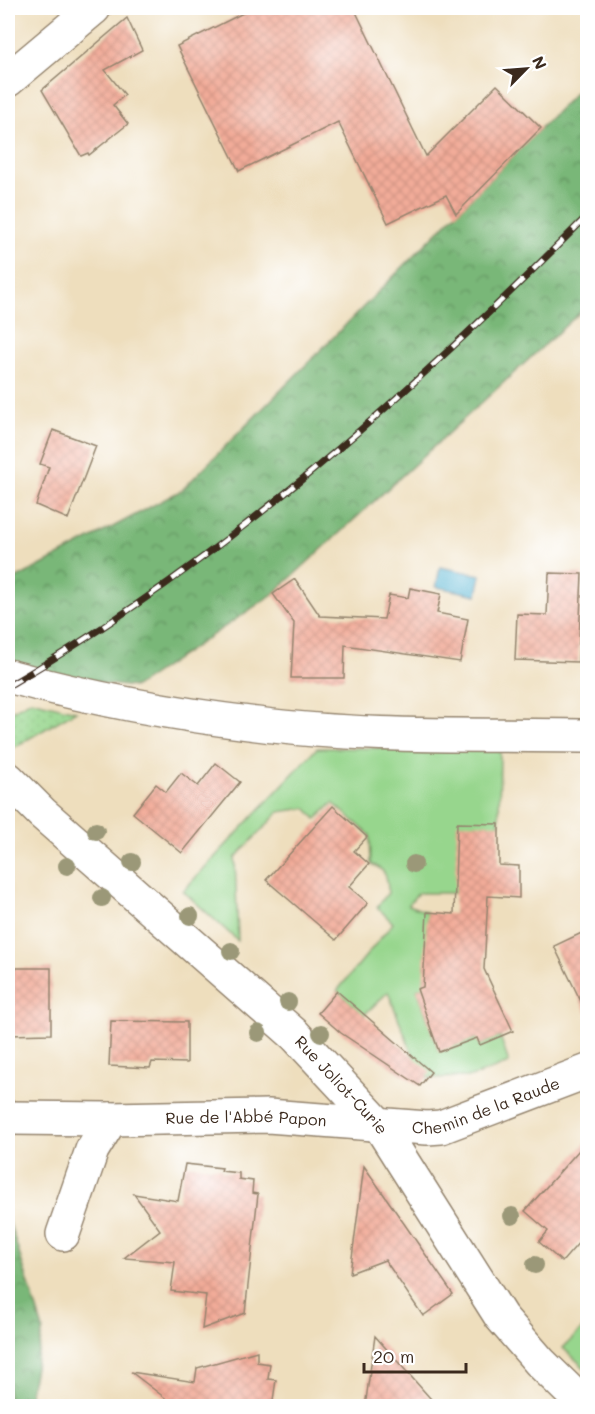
<svg xmlns="http://www.w3.org/2000/svg" width="595" height="1414" viewBox="0 0 595 1414" font-family="Mali,sans-serif">
  <defs>
    <pattern id="grass-dots" width="8" height="8" patternUnits="userSpaceOnUse" patternTransform="scale(1.5)"><rect width="8" height="8" fill="#97d68d"/><path d="M2 2h.1M6 6h.1" fill="none" stroke="#83b879" stroke-width="1.8" stroke-linecap="round"/></pattern>
    <pattern id="forest-crowns" width="20" height="18" patternUnits="userSpaceOnUse" patternTransform="scale(1.5)"><rect width="20" height="18" fill="#79b778"/><path d="M2 6a3 3 0 1 1 6 0M12 15a3 3 0 1 1 6 0" fill="none" stroke="#649562"/></pattern>
    <pattern id="building-cross-hatch" width="8" height="8" patternUnits="userSpaceOnUse" patternTransform="scale(1.5)"><rect width="8" height="8" fill="#f2ac99"/><path d="M0 0l8 8M0 8l8-8" fill="none" stroke="#d09483"/></pattern>
  </defs>
  <rect width="100%" height="100%" fill="#fff"/>
  <filter id="ink" filterUnits="userSpaceOnUse"><feTurbulence type="fractalNoise" baseFrequency=".0167" numOctaves="2"/><feDisplacementMap in="SourceGraphic" scale="12" xChannelSelector="R" yChannelSelector="G"/><feConvolveMatrix kernelMatrix="1 2 1 2 8 2 1 2 1" color-interpolation-filters="sRGB"/></filter>
  <filter id="wash" filterUnits="userSpaceOnUse"><feTurbulence type="fractalNoise" baseFrequency=".008" numOctaves="4" result="noise"/><feDisplacementMap in="SourceGraphic" scale="24" xChannelSelector="R" yChannelSelector="G"/><feGaussianBlur stdDeviation="1.35" result="paint"/><feColorMatrix in="noise" values="0 0 0 0 0 0 0 0 0 0 0 0 0 0 0 0 0 1.4 0 .05"/><feComposite in="paint" operator="in"/></filter>
  <g filter="url(#wash)">
    <rect width="100%" height="100%" fill="#eedebd"/>
    <path fill="url(#grass-dots)" stroke="#698056" stroke-width="1.5" d="M31,700L76,711L8,751V713Z"/>
    <g fill="url(#forest-crowns)" stroke="#5a704b" stroke-width="1.5">
      <path d="M587,81V306L273,594L135,687L69,680L8,667V583L182,490Z"/>
      <path d="M8,1218L43,1329L27,1406H8Z"/>
    </g>
    <g fill="#97d68d" stroke="#698056" stroke-width="1.5">
      <path d="M317,748H500L499,824L455,893H418L408,905L427,912L443,980L417,989L439,1051L477,1038L480,1045L500,1036L509,1063L471,1077L422,1078L388,992L364,1015L337,991L393,923L377,907L388,893C388,878 386,869 371,864L370,835L333,803L316,819L306,808L279,812L235,858L238,941L183,891Z"/>
      <path d="M587,1324V1370L563,1348Z"/>
    </g>
    <path fill="#52b3d1" stroke="#466e78" stroke-width="1.5" d="M440,567L481,575L477,595L436,587Z"/>
    <g id="blocks">
      <g fill="url(#building-cross-hatch)">
        <path d="M253,8H354L426,156L497,85L541,128L456,214L446,195L388,223L338,122L239,171L177,46Z"/>
        <path d="M127,18L142,50L105,70L125,95L113,105L128,124L89,155L88,153L81,156L42,90Z"/>
        <path d="M53,430L96,446L68,519L36,505L49,467L40,464Z"/>
        <path d="M549,573L582,574L578,662L515,660L517,614L547,615Z"/>
        <path d="M295,579L320,616L384,619L389,595L408,598L410,588L441,594L437,613L468,619L460,662L345,645L344,678H291L294,623L273,594Z"/>
        <path d="M216,763L240,782L182,853L133,813L156,784L166,792L181,773L198,786Z"/>
        <path d="M333,806L367,837L354,851L369,864L349,887L368,903L336,940L266,880Z"/>
        <path d="M457,823L499,824V865L519,866V898L488,896L484,969L513,1031L480,1045L477,1038L439,1052L417,989L423,987L427,912L454,914Z"/>
        <path d="M588,930V1016L554,946Z"/>
        <path d="M8,968H51V1034L8,1035Z"/>
        <path d="M337,991L431,1072L420,1086L341,1033L318,1013Z"/>
        <path d="M111,1021L187,1022V1063L152,1062L150,1068L109,1066Z"/>
        <path d="M588,1140V1232L562,1262L539,1242L548,1231L525,1211Z"/>
        <path d="M185,1164L222,1168L221,1171L239,1173V1179L253,1181L252,1193L258,1194L245,1313L202,1329L206,1295L171,1291L175,1262L124,1258L160,1230L134,1194L178,1201Z"/>
        <path d="M364,1166L453,1294L423,1316L385,1260L350,1273Z"/>
        <path d="M375,1336L438,1407H365Z"/>
        <path d="M257,1351V1362L270,1364L268,1379L276,1380L272,1407H177L131,1372L195,1382L197,1368Z"/>
      </g>
    </g>
  </g>
  <g filter="url(#ink)">
    <use href="#blocks" fill-opacity="0" stroke="#94846e" stroke-width="1.5"/>
    <g fill="none" stroke-linecap="round" stroke-linejoin="round">
      <g stroke="#94846e" stroke-width="36">
        <g id="minor">
          <path d="M8,676C89,698 173,714 257,724C366,738 478,734 588,736"/>
          <path id="s1" d="M8,1118L111,1119L268,1116L427,1128L441,1127L588,1071"/>
          <path d="M63,1234L92,1150L111,1119"/>
        </g>
      </g>
      <g stroke="#94846e" stroke-width="36">
        <g id="secondary">
          <path id="s2" d="M8,779L42,813L295,1035L380,1126L501,1317L540,1362L585,1406"/>
        </g>
      </g>
      <g stroke="#94846e" stroke-width="36">
        <path id="primary" d="M8,80L94,8"/>
      </g>
      <use href="#minor" stroke="#fff" stroke-width="33"/>
      <use href="#secondary" stroke="#fff" stroke-width="33"/>
      <use href="#primary" stroke="#fff" stroke-width="33"/>
      <g stroke="#3b2a1e" stroke-width="7">
        <path id="rail" d="M8,686C225,560 412,393 588,215"/>
      </g>
      <use href="#rail" stroke="#fff" stroke-width="4.5" stroke-dasharray="14" stroke-linecap="butt"/>
    </g>
    <g fill="#9b9878">
      <circle cx="96" cy="831" r="9"/>
      <circle cx="132" cy="862" r="9"/>
      <circle cx="414" cy="864" r="9"/>
      <circle cx="67" cy="866" r="9"/>
      <circle cx="102" cy="898" r="9"/>
      <circle cx="190" cy="916" r="9"/>
      <circle cx="231" cy="951" r="9"/>
      <circle cx="288" cy="1002" r="9"/>
      <circle cx="258" cy="1033" r="9"/>
      <circle cx="321" cy="1033" r="9"/>
      <circle cx="512" cy="1216" r="9"/>
      <circle cx="535" cy="1265" r="9"/>
    </g>
  </g>
  <g text-anchor="middle" stroke-width="4.5" stroke-linejoin="round" paint-order="stroke">
    <g font-size="16" fill="#3b2a1e" stroke="#fff">
      <text dy="6" stroke="none"><textPath href="#s2" startOffset="453">Rue Joliot-Curie</textPath></text>
      <text dy="6" stroke="none"><textPath href="#s1" startOffset="482">Chemin de la Raude</textPath></text>
      <text dy="6" stroke="none"><textPath href="#s1" startOffset="238">Rue de l'Abbé Papon</textPath></text>
    </g>
  </g>
  <rect width="595" height="1414" fill="none" stroke="#fff" stroke-width="30"/>
  <g transform="translate(526 69) rotate(65)" stroke="#ffffff" stroke-width="4.5" paint-order="stroke">
  <path d="M0-4.5L10 22L0 15L-10 22Z" fill="#3b2a1e"/>
  <text y="-9" font-size="16" font-weight="bold" text-anchor="middle" fill="#3b2a1e">N</text>
  </g>
  <path d="M364 1363v9h102v-9" fill="none" stroke="#3b2a1e" stroke-width="3"/>
  <text x="373" y="1363" font-size="18" fill="#3b2a1e" stroke="#ffffff" stroke-width="4.5" paint-order="stroke">20 m</text>
</svg>
